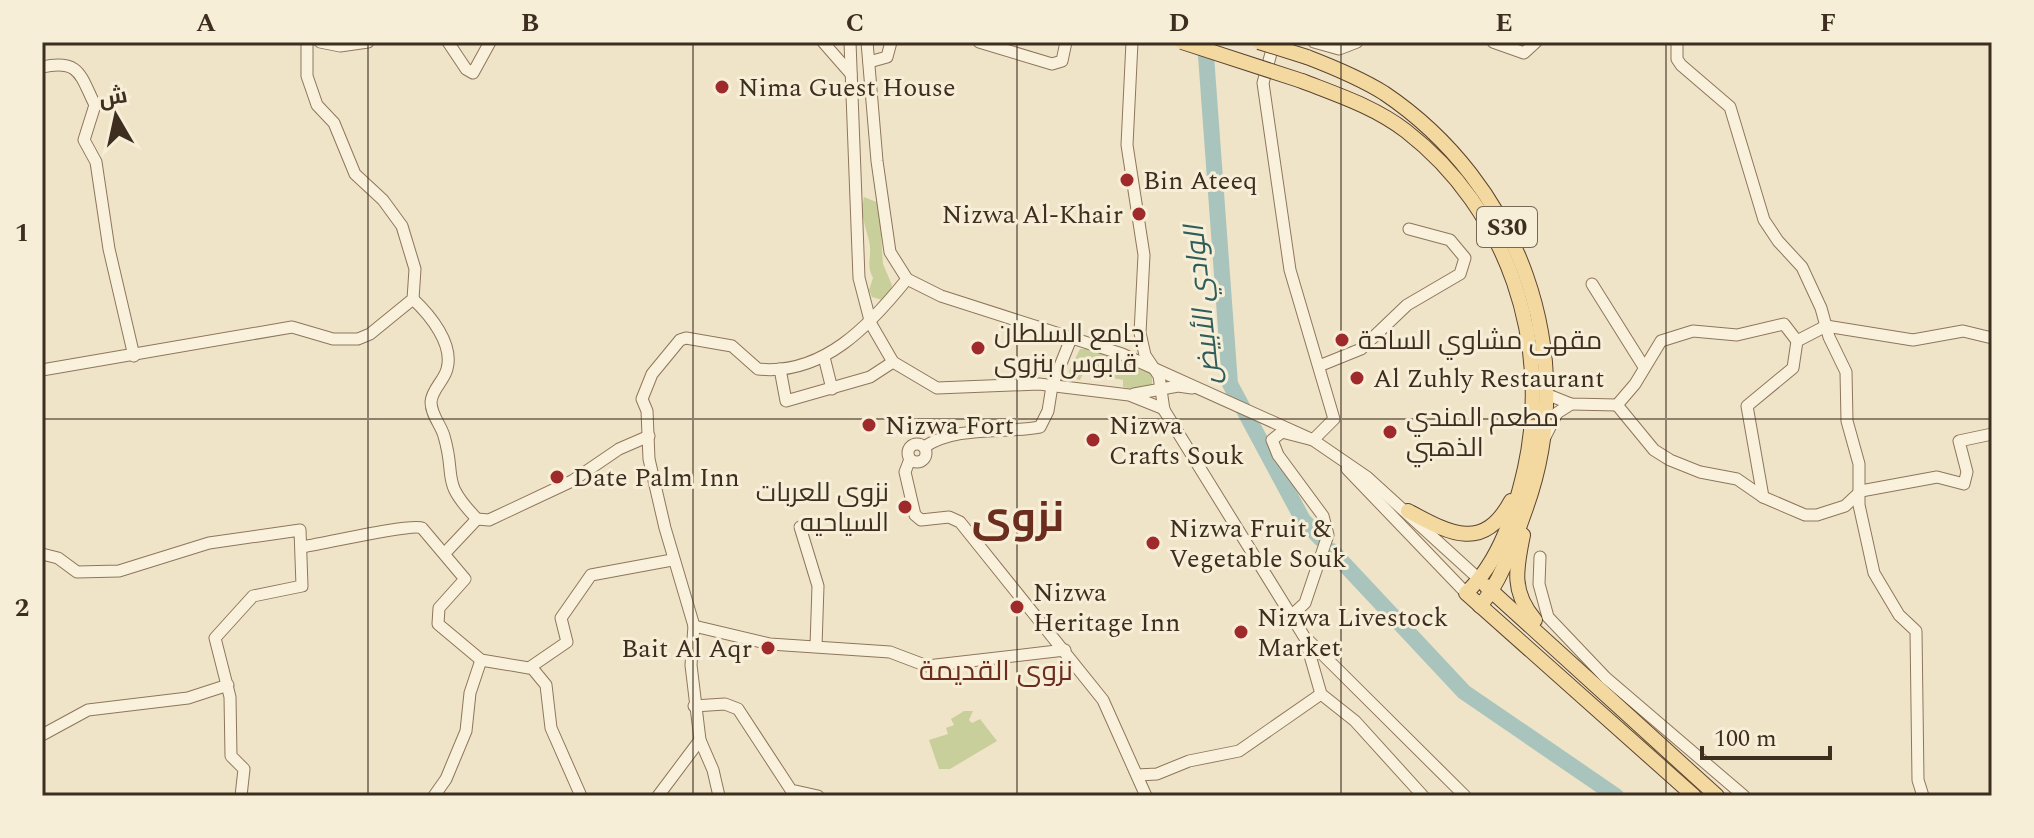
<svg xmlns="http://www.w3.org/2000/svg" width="2034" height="838" viewBox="0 0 2034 838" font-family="Spectral,Cairo,serif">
  <rect width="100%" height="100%" fill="#f0e4c8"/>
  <g fill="#c9cf9b">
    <path d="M864,197L879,203L883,264L892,285L890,294L882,300L872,297L869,290L873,278C865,263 873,257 869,241C865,224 860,215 864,197Z"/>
    <path d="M1080,349H1089L1152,374V384L1139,390L1123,387V380L1084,372L1080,380L1072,378L1069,371Z"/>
    <path d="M964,711H973L969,720L972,723L980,719L997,741L950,769H939L929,740L948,734L946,728L954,725L951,719Z"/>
  </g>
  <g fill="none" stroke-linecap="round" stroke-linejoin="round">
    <g stroke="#a9c4bc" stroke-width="16">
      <path d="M1205,42L1230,384L1303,520L1321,539"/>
      <path d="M1332,551L1464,692L1616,796"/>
    </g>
    <g stroke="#8d765c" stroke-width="13">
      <g id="minor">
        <path d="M320,42L340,46L368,42"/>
        <path d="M448,42L466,69L473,73L490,42"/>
        <path d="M823,42L851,74"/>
        <path d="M850,42L859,278L871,324L893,362L937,388L1039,384L1129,395L1164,409"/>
        <path d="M867,42L877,161L890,252L907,279L941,296L1122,354L1313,440L1367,477L1480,580"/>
        <path d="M979,42L1052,64L1062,61L1066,42"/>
        <path d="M1132,42L1127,145L1144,255L1140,333L1145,355L1159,376L1164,410L1305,638L1321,694L1355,721L1423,796"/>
        <path d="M1274,42L1263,83L1290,270L1334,419L1313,440L1282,432L1272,440L1278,455L1323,516L1328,535L1305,603L1292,615"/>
        <path d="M1314,42L1339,49L1357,42"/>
        <path d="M1493,42L1524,53L1536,42"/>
        <path d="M1677,42V59L1681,65L1730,107L1764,220L1778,241L1802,267L1821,308L1829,337L1846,372L1847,421L1859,464V505L1874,573L1899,615L1916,631L1918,780L1923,796"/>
        <path d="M869,62L887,57L891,42"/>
        <path d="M42,67C80,59 80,75 95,105L84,140L96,162L109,249L134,356"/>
        <path d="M1592,284L1644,367"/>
        <path d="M413,299C430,315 454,344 447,369C444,381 432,389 431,402C431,415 441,425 444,436C457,480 439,479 477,519L489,520L572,481L619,449L649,436"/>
        <path d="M824,357L832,389"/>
        <path d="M1319,366L1361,349L1407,305L1460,274L1465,258L1450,240L1409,229"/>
        <path d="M780,369L786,401L870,377L893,362"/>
        <path d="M42,370L292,327L333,339H358L370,334L413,299L415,269L402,226L383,200L355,174L334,123L317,105L307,76V42"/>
        <path d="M1134,394L1178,386L1192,388"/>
        <path d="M1546,394L1571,404L1617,405L1635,384L1661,341L1693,331L1737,335L1784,324L1797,341L1826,326L1913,340L1963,331L1992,338"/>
        <path d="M1617,405L1654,450L1670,460L1700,472L1737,479L1763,497L1805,515H1817L1845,506L1861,491L1937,477L1964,484L1967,472L1959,441L1992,434"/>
        <path d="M1545,437L1557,413L1571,404"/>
        <circle cx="917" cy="453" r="9"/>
        <path d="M924,447C958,425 1002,434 1040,427L1048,411L1052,386L1072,336"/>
        <path d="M910,459L905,472L915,515L921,520L949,517L960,522L1103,700L1146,796"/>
        <path d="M1347,469L1466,593"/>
        <path d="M1763,497L1747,406L1793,368L1797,341"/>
        <path d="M800,527L818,586L816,646"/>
        <path d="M302,547C322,544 412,523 422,528L465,579L439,608L438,624L481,660L529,668L567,642L561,618L591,575L672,560"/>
        <path d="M445,553L477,519"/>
        <path d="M42,554L58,558L77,572L119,571L209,543L300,530L302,586L253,596L215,638L230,697L231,756L244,769L241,796"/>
        <path d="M1540,557L1539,584L1548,617L1606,678L1744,796"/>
        <path d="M694,626L770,644L890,652L927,666L1065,650"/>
        <path d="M1307,639L1465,796"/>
        <path d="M532,668L546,685L551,728L581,796"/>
        <path d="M694,706L725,704L738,709L791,790L818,796"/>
        <path d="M42,735L88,710L188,698L228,685"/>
        <path d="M1137,775L1157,774L1189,761L1239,751L1321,694"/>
        <path d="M434,796L446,779L466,731L470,693L481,660"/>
        <path d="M658,796L700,740"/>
        <path d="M719,796L713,770L700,740L691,665L694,626L665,528L649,459L647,411L642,399L652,374L680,340L686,338L732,346L758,369C823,376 870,325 907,279"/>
      </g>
    </g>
    <g stroke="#5b4430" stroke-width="16">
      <g id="major">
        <path d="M1307,57C1333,67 1360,78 1384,93C1518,183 1582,353 1526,508C1514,541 1503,579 1480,606"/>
        <path d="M1302,81C1338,95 1375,107 1406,131C1508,210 1552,343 1525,468C1515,512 1500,561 1466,593L1694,796"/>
        <path d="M1408,511C1449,533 1483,553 1511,501"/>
        <path d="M1523,535C1516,569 1511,592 1535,620"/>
        <path d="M1486,586L1717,796"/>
      </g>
    </g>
    <use href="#minor" stroke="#faf1dc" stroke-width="11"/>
    <use href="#major" stroke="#f3d9a0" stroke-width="14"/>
    <g stroke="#5b4430" stroke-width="16" stroke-linecap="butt">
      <g id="major-bridge">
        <path d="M1182,42L1302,81"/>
        <path d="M1259,42L1307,57"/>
      </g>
    </g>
    <use href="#major-bridge" stroke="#f3d9a0" stroke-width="14"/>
  </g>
  <path fill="none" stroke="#3d2e20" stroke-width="2" stroke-opacity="0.55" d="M368,42V796M693,42V796M1017,42V796M1341,42V796M1666,42V796M42,419H1992"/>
  <g fill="#9e2a2b" stroke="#f7eed8" stroke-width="3">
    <circle cx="722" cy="87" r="8"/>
    <circle cx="1127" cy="180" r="8"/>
    <circle cx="1139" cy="214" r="8"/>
    <circle cx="1342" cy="340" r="8"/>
    <circle cx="978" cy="348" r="8"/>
    <circle cx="1357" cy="378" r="8"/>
    <circle cx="869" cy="425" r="8"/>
    <circle cx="1390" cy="432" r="8"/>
    <circle cx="1093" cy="440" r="8"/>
    <circle cx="557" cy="477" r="8"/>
    <circle cx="905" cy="507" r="8"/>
    <circle cx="1153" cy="543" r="8"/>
    <circle cx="1017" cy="607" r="8"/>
    <circle cx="1241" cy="632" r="8"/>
    <circle cx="768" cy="648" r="8"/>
  </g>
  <g text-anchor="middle" stroke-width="6" stroke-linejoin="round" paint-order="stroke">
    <rect fill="#f7eed8" stroke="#756857" stroke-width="2" x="1477" y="207" width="60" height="40" rx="6"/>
    <g font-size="24" font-weight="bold" fill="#3d2e20">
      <text x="1507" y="235">S30</text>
    </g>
    <g font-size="26" fill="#3d2e20" stroke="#f7eed8" text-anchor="start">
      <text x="738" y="96">Nima Guest House</text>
      <text x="1143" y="189">Bin Ateeq</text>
      <text x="1123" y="223" text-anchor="end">Nizwa Al-Khair</text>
      <text x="994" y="342">جامع السلطان<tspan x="994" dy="30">قابوس بنزوى</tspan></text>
      <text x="1358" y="349">مقهى مشاوي الساحة</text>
      <text x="1373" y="387">Al Zuhly Restaurant</text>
      <text x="1406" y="426">مطعم المندي<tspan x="1406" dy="30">الذهبي</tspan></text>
      <text x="885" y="434">Nizwa Fort</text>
      <text x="1109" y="434">Nizwa<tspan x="1109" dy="30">Crafts Souk</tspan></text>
      <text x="573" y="486">Date Palm Inn</text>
      <text x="889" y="501" text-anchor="end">نزوى للعربات<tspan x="889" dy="30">السياحيه</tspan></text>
      <text x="1169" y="537">Nizwa Fruit &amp;<tspan x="1169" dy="30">Vegetable Souk</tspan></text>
      <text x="1033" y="601">Nizwa<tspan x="1033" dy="30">Heritage Inn</tspan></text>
      <text x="1257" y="626">Nizwa Livestock<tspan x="1257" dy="30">Market</tspan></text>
      <text x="752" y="657" text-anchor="end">Bait Al Aqr</text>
    </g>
    <g font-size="28" font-style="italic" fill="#2f5d5a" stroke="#f7eed8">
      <text transform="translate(1201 305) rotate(-96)" y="10">الوادي الأبيض</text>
    </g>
    <g font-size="28" fill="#6b2e1e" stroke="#f7eed8">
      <text x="996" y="680">نزوى القديمة</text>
    </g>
    <g font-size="42" font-weight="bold" fill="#6b2e1e" stroke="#f7eed8">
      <text x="1018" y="531">نزوى</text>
    </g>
  </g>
  <rect width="2034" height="838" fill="none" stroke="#f7eed8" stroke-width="88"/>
  <g transform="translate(116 116) rotate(351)" stroke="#f7eed8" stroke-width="6" paint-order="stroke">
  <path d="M0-6L14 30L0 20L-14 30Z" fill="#3d2e20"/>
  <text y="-12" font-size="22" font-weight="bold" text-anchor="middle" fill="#3d2e20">ش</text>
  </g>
  <path d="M1702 746v12h128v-12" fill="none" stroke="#3d2e20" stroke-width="4"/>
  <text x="1714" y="746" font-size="24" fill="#3d2e20" stroke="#f7eed8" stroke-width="6" paint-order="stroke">100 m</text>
  <rect x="44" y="44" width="1946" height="750" fill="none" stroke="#3d2e20" stroke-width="3"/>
  <g font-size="26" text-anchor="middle" font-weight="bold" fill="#3d2e20">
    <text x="206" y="31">A</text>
    <text x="530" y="31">B</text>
    <text x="855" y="31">C</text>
    <text x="1179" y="31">D</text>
    <text x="1504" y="31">E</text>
    <text x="1828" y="31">F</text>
    <text x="22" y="241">1</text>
    <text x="22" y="616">2</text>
  </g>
</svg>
